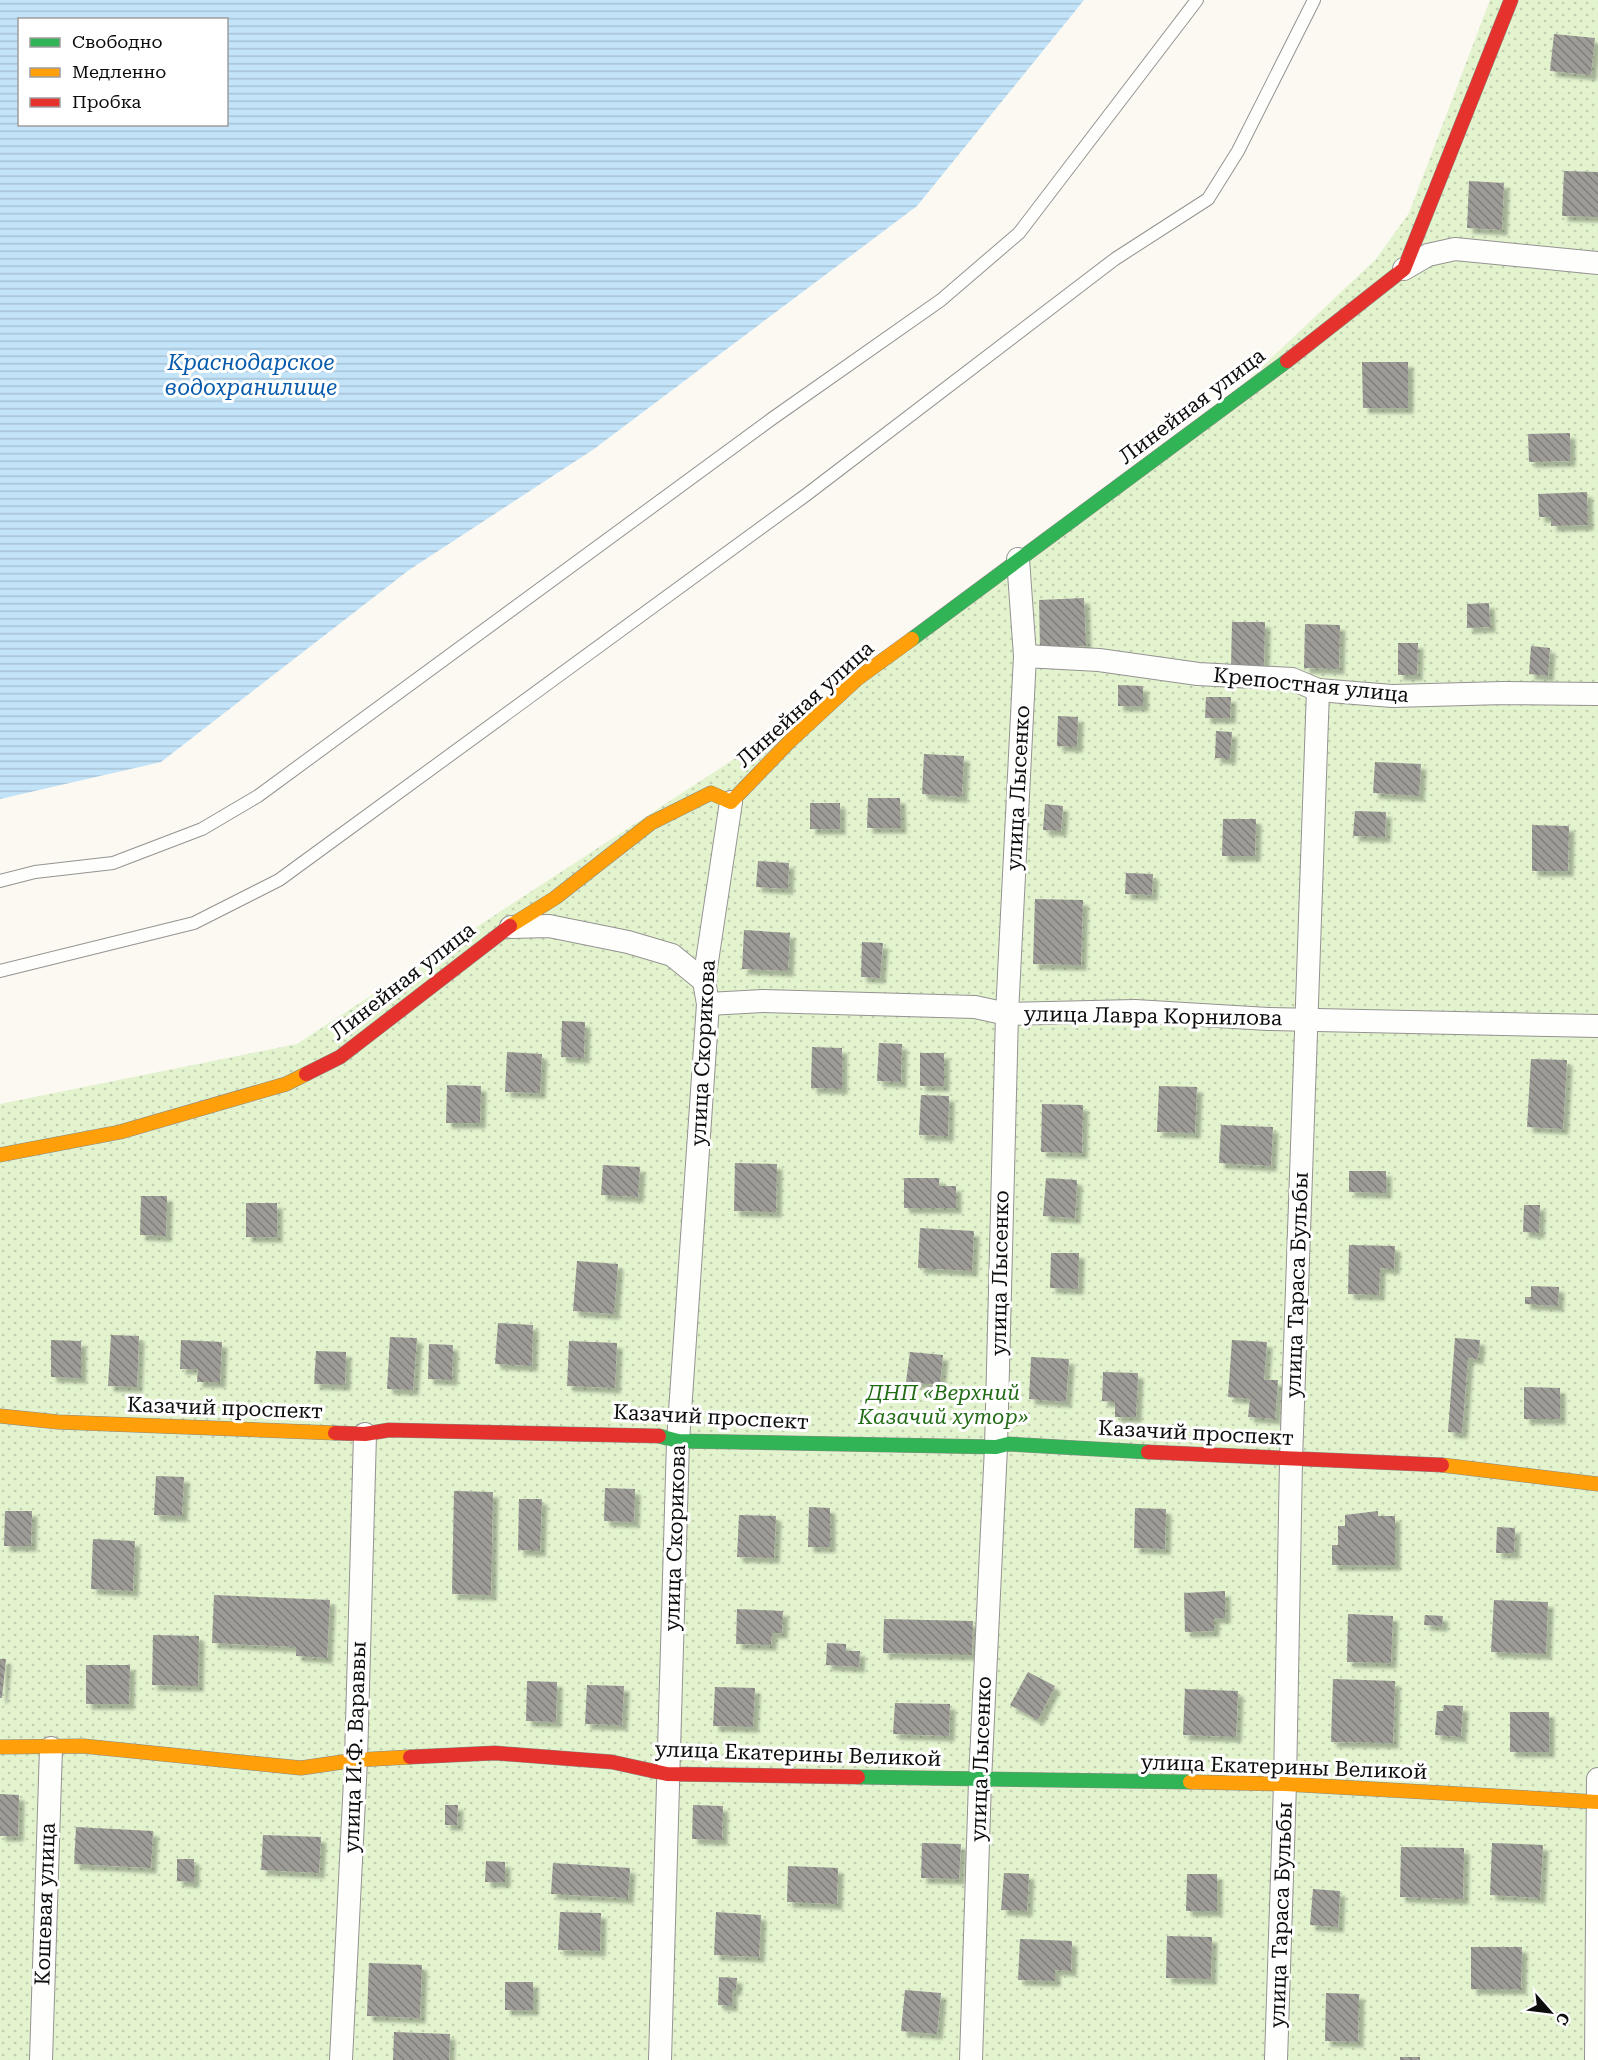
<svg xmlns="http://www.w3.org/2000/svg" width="1598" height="2060" viewBox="0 0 1598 2060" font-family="'Roboto Serif',serif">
  <defs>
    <pattern id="park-dots" width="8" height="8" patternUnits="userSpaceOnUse" patternTransform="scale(1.5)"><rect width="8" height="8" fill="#e2f3ce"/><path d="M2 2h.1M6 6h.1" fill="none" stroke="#c1cfb0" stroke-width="1.8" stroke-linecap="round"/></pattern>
    <pattern id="water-rules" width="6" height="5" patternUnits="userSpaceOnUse" patternTransform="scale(1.5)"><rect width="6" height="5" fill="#c3e3f9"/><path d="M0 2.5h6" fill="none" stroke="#a6c2d4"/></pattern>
    <pattern id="building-back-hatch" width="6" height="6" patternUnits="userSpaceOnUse" patternTransform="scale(1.5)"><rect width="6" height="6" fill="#9e9c97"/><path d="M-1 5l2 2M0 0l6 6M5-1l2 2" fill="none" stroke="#7f7e7a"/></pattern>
    <filter id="shadow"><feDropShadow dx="5.5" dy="5.5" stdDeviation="1.5" flood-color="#0004"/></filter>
  </defs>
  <rect width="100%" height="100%" fill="#fbf9f1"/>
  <path fill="url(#park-dots)" d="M1490,0H1598V2060H0V1104L297,1044L768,737L1190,435L1376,259L1409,213Z"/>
  <path fill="url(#water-rules)" fill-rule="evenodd" d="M0,0H1084L917,206L594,449L409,570L161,762L0,799ZM20,20H226V124H20Z"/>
  <g fill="url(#building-back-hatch)" filter="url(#shadow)">
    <path d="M1554,34L1595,38L1591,75L1550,71Z"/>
    <path d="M1564,171L1598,172V217L1562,216Z"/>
    <path d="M1469,181L1504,183L1502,230L1467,228Z"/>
    <path d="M1362,362H1408V408H1363Z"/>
    <path d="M1570,433V461L1529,462L1528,434Z"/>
    <path d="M1587,492L1588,525L1551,526V517H1539L1538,494Z"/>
    <path d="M1084,598L1086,646L1040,648L1039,600Z"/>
    <path d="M1489,603L1490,627L1467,628V604Z"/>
    <path d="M1232,622H1265L1264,669L1231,668Z"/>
    <path d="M1305,624L1340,625L1339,669L1304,668Z"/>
    <path d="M1398,643H1418L1417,675H1398Z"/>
    <path d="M1531,646L1550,648L1548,676L1529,674Z"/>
    <path d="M1118,685L1143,686V706H1118Z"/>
    <path d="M1206,697H1231L1230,718H1205Z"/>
    <path d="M1058,716L1078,717L1077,747L1057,746Z"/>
    <path d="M1216,731L1232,732L1230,759L1215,758Z"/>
    <path d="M924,754L964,756L962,797L922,794Z"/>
    <path d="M1375,762L1421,764L1419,796L1373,793Z"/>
    <path d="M868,798H900L901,828H867Z"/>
    <rect x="810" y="803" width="30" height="26"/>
    <path d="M1045,804L1063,806L1061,831L1043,830Z"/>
    <path d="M1355,811L1386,812L1385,837L1353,836Z"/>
    <path d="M1223,819H1256L1255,856H1222Z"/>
    <path d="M1532,825L1569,826L1568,871H1532Z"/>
    <path d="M758,861L789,863L788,889L756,887Z"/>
    <path d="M1126,873L1153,874L1152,895L1125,894Z"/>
    <path d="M1035,899L1083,900L1081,965L1033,964Z"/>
    <path d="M744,930L790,933L788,971L742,969Z"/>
    <path d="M862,942L883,943L880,978L861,977Z"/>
    <path d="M562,1021L585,1022L584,1058L561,1057Z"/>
    <path d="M879,1043L902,1044L901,1082L877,1081Z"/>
    <path d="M812,1047L842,1048V1089L811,1088Z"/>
    <path d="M507,1052L542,1054L540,1093L505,1092Z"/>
    <rect x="920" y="1053" width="24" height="33"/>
    <path d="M1531,1059L1567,1060L1563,1129L1527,1127Z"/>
    <path d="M447,1085L481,1086L480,1123H446Z"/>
    <path d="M1159,1086L1197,1087L1195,1133L1157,1132Z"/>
    <path d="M921,1095L949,1096L948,1136L919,1135Z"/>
    <path d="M1042,1104L1083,1105L1082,1153L1041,1152Z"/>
    <path d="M1221,1125L1273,1127L1271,1166L1219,1163Z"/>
    <path d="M735,1163L777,1164L776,1212L734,1211Z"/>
    <path d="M603,1165L640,1167L638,1197L601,1195Z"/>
    <path d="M1349,1171H1386V1193L1349,1192Z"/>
    <path d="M904,1178H939V1186H956V1208H904Z"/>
    <path d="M1046,1178L1077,1180L1075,1218L1043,1216Z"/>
    <path d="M141,1196H167L166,1236L140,1235Z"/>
    <rect x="246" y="1203" width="31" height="34"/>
    <path d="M1524,1205H1540L1539,1233L1523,1232Z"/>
    <path d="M920,1228L974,1231L972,1271L918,1268Z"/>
    <path d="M1349,1245L1395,1246L1394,1269L1380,1268L1379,1295L1348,1294Z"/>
    <path d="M1051,1253H1079L1078,1289L1050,1288Z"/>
    <path d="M577,1261L618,1264L614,1314L573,1311Z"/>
    <path d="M1531,1286L1559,1287L1558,1306L1525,1304V1297H1531Z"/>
    <path d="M498,1323L533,1325L532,1366L495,1364Z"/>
    <path d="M111,1335L139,1336L137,1387L108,1386Z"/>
    <path d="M390,1337L417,1338L413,1390L387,1389Z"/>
    <path d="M1455,1338L1480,1340L1478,1359L1468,1358L1462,1433L1448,1432Z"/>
    <path d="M51,1340L81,1341V1378L51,1377Z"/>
    <path d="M181,1340L222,1342L220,1382H197L198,1369H180Z"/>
    <path d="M1232,1340L1267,1342L1264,1380H1278L1275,1419L1248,1417L1250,1399L1228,1397Z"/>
    <path d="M569,1341L617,1343L615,1388L567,1386Z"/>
    <path d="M429,1344L453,1345L452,1380L428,1379Z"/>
    <path d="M316,1351L346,1352L345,1385L314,1384Z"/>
    <path d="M910,1352L943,1355L940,1385L906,1382Z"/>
    <path d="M1031,1357L1069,1359L1066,1402L1029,1399Z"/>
    <path d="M1103,1372L1138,1373L1136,1417H1115V1402L1102,1401Z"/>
    <path d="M1524,1387L1560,1388V1419H1524Z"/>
    <path d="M156,1476L184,1477L182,1516L154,1515Z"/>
    <path d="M605,1488L635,1489L634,1522L604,1521Z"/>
    <path d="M454,1491L493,1492L491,1595L452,1594Z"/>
    <path d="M519,1499H542L540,1551L518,1550Z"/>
    <path d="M809,1507L830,1508V1547H808Z"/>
    <path d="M1135,1508L1166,1509L1165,1549L1134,1548Z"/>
    <path d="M5,1511H32L31,1546H4Z"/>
    <path d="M1378,1511V1516H1395V1565H1332V1545H1338V1526H1345V1515Z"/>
    <path d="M739,1515L776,1516L774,1558L737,1557Z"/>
    <path d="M1497,1527L1515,1528L1514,1553H1496Z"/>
    <path d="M93,1539L135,1541L133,1591L91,1589Z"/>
    <path d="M1225,1591V1618H1214V1631L1185,1632L1184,1593Z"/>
    <path d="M214,1595L330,1600L327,1658L296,1656V1647L212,1643Z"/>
    <path d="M1494,1600L1548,1602L1546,1654L1491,1652Z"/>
    <path d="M737,1609L783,1611L782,1633H772L771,1645L736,1644Z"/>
    <path d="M1348,1614L1393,1616L1391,1663L1347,1662Z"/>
    <path d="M1425,1615L1443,1616L1442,1626L1424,1625Z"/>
    <path d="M884,1619L973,1621L972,1655L883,1653Z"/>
    <path d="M153,1635L199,1636L198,1686L152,1685Z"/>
    <path d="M827,1643L846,1644V1651H860L859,1667L826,1665Z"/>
    <path d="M0,1659H6L2,1698H0Z"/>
    <path d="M86,1665H130L129,1704H86Z"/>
    <path d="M1028,1672L1055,1686L1038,1720L1010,1705Z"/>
    <path d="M1333,1679L1395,1681L1393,1743L1331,1742Z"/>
    <path d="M527,1681L557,1682L556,1722L526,1721Z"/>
    <path d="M587,1685L624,1686L622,1725L585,1724Z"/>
    <path d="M715,1687L755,1688L753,1727L713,1726Z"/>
    <path d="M1185,1689L1238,1691L1236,1737L1183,1735Z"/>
    <path d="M895,1703L950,1704L949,1736L893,1734Z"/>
    <path d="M1444,1705L1463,1706L1461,1737L1435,1735L1437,1711H1443Z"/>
    <rect x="1510" y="1712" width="39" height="40"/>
    <path d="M0,1794L19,1795L18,1836H0Z"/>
    <path d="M445,1805H458L457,1825H445Z"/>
    <path d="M693,1805L723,1806L722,1840L692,1839Z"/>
    <path d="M76,1827L153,1831L151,1868L74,1864Z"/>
    <path d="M263,1835L321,1837L319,1873L261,1870Z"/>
    <path d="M922,1843L961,1844L959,1879L921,1878Z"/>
    <path d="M1492,1843L1543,1845L1540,1898L1490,1895Z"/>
    <path d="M1401,1847L1464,1848L1463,1899L1400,1897Z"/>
    <path d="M177,1859H194V1882L177,1881Z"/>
    <path d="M486,1861L505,1862V1882H485Z"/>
    <path d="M553,1863L630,1868L628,1898L551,1894Z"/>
    <path d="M788,1866L838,1868L837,1904L787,1902Z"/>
    <path d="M1004,1873L1029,1874L1027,1911L1001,1910Z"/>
    <path d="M1187,1874H1217V1911H1186Z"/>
    <path d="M1313,1889L1340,1891L1338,1927L1310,1925Z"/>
    <path d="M560,1912L601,1913L600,1951L558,1950Z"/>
    <path d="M716,1912L761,1915L759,1957L714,1955Z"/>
    <path d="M1167,1936L1212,1937L1211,1979L1166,1978Z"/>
    <path d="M1020,1939L1072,1941L1071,1971L1055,1970V1981L1018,1980Z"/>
    <path d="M1471,1947H1522L1521,1989H1471Z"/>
    <path d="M369,1963L422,1965L420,2018L367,2016Z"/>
    <path d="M719,1977L737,1978L736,1990H732V2006L718,2005Z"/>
    <rect x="505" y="1982" width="28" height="28"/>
    <path d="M905,1990L941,1993L937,2034L901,2031Z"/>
    <path d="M1326,1993L1359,1994L1358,2042L1325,2041Z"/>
    <path d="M394,2032L450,2034L449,2060H393Z"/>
    <rect x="1400" y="2057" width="20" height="3"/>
  </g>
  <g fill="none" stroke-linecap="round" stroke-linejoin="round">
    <g stroke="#949390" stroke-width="14">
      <g id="lane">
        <path d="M0,881L35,872L113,863L202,829L258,796L773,418L941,300L1019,233L1197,0"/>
        <path d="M0,971L194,923L279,880L806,495L1115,259L1208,199L1238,151L1314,0"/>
      </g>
    </g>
    <g stroke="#949390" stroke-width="24">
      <g id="street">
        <path d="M1404,269L1428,255L1455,249L1598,263"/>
        <path d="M1025,656L1099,660L1198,674L1292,679L1318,690L1392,696L1504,693L1598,694"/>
        <path d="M511,927L549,926L628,942L672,955L704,981"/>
        <path d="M708,1004L763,1001L975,1007L1007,1014L1135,1011L1268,1019L1598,1026"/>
        <path d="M41,2060L51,1748"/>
        <path d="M341,2060L356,1760L365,1434"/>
        <path d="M660,2060L678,1441L708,1004L704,981L731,802"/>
        <path d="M971,2060L980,1781L996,1447L1007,1014L1025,656L1018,559"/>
        <path d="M1276,2060L1285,1784L1291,1460L1318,690"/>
        <path d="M1596,2060L1598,1779"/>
      </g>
    </g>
    <g stroke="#8b8a86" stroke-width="15">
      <g id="fast">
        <path d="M912,639L1287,361"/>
        <path d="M659,1436L678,1441L996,1447L1008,1444L1148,1452"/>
        <path d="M858,1777L1190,1782"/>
      </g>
    </g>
    <g stroke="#8b8a86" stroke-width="15">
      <g id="slow">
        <path d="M510,926L555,898L651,823L711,793L731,802L790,741L857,679L912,639"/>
        <path d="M0,1155L120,1132L286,1084L306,1074"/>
        <path d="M0,1416L58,1422L335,1433"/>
        <path d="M1442,1465L1598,1484"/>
        <path d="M0,1747L83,1746L301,1768L356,1760L410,1757"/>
        <path d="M1190,1782L1285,1784L1598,1802"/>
      </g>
    </g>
    <g stroke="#8b8a86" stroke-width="15">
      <g id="jam">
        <path d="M1287,361L1404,269L1511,0"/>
        <path d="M306,1074L340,1057L510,926"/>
        <path d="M335,1433L365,1434L389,1430L659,1436"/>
        <path d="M1148,1452L1442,1465"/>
        <path d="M410,1757L495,1753L612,1762L667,1774L858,1777"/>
      </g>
    </g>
    <use href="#lane" stroke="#fefefd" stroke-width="12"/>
    <use href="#street" stroke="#fefefd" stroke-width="22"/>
    <use href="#fast" stroke="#30b455" stroke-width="14"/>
    <use href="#slow" stroke="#ff9f0a" stroke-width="14"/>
    <use href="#jam" stroke="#e5322d" stroke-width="14"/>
  </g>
  <g text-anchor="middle" stroke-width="6" stroke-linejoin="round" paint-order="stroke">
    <g font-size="21" fill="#0d0d0d" stroke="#fff">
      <text transform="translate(1192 406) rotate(-37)" y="7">Линейная улица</text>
      <text transform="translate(1311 685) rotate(6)" y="7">Крепостная улица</text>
      <text transform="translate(805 704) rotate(-42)" y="7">Линейная улица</text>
      <text transform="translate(1018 788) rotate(-87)" y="7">улица Лысенко</text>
      <text transform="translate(403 981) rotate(-38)" y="7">Линейная улица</text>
      <text transform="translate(1153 1016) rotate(1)" y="7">улица Лавра Корнилова</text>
      <text transform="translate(703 1053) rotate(-87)" y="7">улица Скорикова</text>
      <text transform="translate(1000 1273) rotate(-89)" y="7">улица Лысенко</text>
      <text transform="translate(1297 1285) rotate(-88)" y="7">улица Тараса Бульбы</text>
      <text transform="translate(225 1408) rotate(2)" y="7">Казачий проспект</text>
      <text transform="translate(711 1417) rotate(3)" y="7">Казачий проспект</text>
      <text transform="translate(1196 1433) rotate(3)" y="7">Казачий проспект</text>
      <text transform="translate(675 1538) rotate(-88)" y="7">улица Скорикова</text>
      <text transform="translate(355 1747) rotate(-88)" y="7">улица И.Ф. Вараввы</text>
      <text transform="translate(798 1754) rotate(2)" y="7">улица Екатерины Великой</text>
      <text transform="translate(981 1759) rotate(-88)" y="7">улица Лысенко</text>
      <text transform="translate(1284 1767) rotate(2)" y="7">улица Екатерины Великой</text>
      <text transform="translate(45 1904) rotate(-88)" y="7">Кошевая улица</text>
      <text transform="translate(1281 1915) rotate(-88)" y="7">улица Тараса Бульбы</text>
    </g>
    <g font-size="21" font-style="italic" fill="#236c16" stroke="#fff">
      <text x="943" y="1400">ДНП «Верхний<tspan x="943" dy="24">Казачий хутор»</tspan></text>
    </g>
    <g font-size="22" font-style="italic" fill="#085bac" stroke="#fff">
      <text x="251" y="370">Краснодарское<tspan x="251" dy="25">водохранилище</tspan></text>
    </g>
  </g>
  <rect x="18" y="18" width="210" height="108" fill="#ffffff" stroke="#9e9e9e" stroke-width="1.5"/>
  <rect x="30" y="38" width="30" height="9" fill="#30b455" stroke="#9e9e9e" stroke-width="1.5"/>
  <text x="72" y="48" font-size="18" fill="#0d0d0d">Свободно</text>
  <rect x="30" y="68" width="30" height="9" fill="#ff9f0a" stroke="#9e9e9e" stroke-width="1.5"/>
  <text x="72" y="78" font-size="18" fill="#0d0d0d">Медленно</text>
  <rect x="30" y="98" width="30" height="9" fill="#e5322d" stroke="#9e9e9e" stroke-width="1.5"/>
  <text x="72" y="108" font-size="18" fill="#0d0d0d">Пробка</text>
  <g transform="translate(1550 2012) rotate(118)" stroke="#ffffff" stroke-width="4.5" paint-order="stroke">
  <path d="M0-4.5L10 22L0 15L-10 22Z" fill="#0d0d0d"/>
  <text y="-9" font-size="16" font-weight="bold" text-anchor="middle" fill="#0d0d0d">С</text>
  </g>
</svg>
